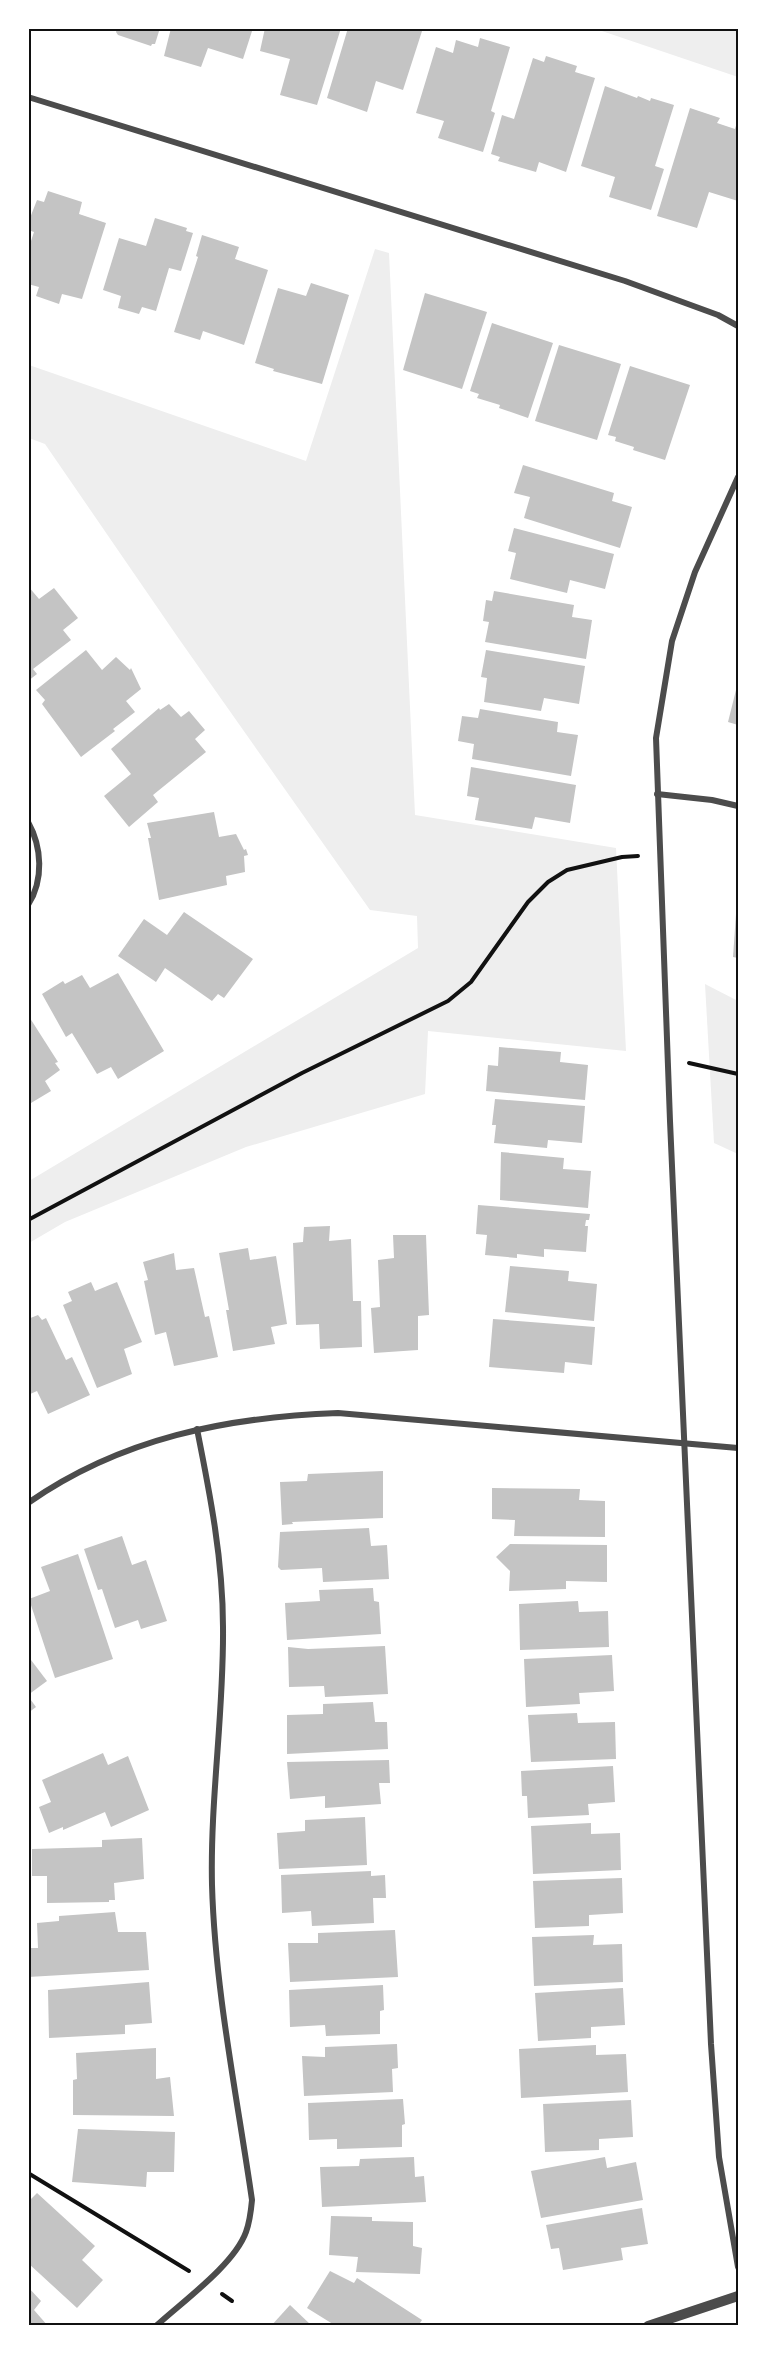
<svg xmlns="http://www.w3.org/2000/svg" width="767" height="2354" viewBox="0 0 767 2354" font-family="Mulish,sans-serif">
  <rect width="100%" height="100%" fill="#fff"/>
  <g fill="#eee">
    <path d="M596,29H738V77Z"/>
    <path d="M375,249L389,253L415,815L616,848L626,1051L428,1031L425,1094L246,1147L65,1222L29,1243V1181L418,948L417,916L370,910L179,639L45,444L29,438V365L306,461Z"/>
    <path d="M705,984L738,1001V1154L714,1143Z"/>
  </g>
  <g fill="#c4c4c4">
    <path d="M117,28H160L155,44H152L151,46L118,35L116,32Z"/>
    <path d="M171,28H253L243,59L208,48L201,67L164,56Z"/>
    <path d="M265,28H341L317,105L280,95L290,59L260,51Z"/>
    <path d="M348,28H423L403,90L376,81L367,112L327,98Z"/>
    <path d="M480,38L510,47L491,111L495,113L483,152L438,138L444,121L416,113L436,47L453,53L456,40L478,47Z"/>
    <path d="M546,56L577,66L575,72L595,78L566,172L539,162L536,172L498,161L500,157L491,154L502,115L514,119L533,58L544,62Z"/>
    <path d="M605,86L637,98L638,96L650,101L651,98L674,105L655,166L664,169L651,210L609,197L615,177L581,166Z"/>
    <path d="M690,108L720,118L717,123L735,129L738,119V201L709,192L697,228L657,216Z"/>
    <path d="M48,191L82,202L79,214L106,223L82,299L62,294L59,304L36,296L39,287L28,284V250L34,232L28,230V223L37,200L44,202Z"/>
    <path d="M155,218L187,228L186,231L193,233L181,271L169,268L156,311L142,307L139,314L118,308L121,296L103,290L119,238L146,246Z"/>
    <path d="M202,235L239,247L235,259L268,270L244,345L203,331L200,340L174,332L198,257L196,256Z"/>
    <path d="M311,283L349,295L322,384L273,371L274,369L255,363L278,288L306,296Z"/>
    <path d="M425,293L487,312L462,389L403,370Z"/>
    <path d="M492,323L553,343L528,418L499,408L500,405L477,398L479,394L470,391Z"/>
    <path d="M559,345L621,364L597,440L535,421Z"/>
    <path d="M630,366L690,385L665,460L633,450L634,447L615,441L616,437L608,435Z"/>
    <path d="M523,465L614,493L612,501L632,507L620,548L524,518L530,497L514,493Z"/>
    <path d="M514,528L614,554L605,589L570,580L567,593L510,579L516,553L508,551Z"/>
    <path d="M28,586L39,599L54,588L78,618L63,630L71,640L33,669L37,674L28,681Z"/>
    <path d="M494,591L574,605L572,617L592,620L586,659L485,642L489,622L483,621L486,600L492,601Z"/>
    <path d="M86,650L102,670L116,657L130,670L131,668L141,689L126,701L135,712L113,729L115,731L81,757L42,704L45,700L36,690Z"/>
    <path d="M486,650L585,666L579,704L544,698L541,711L484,702L487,678L481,677Z"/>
    <path d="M738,682V725L728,722Z"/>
    <path d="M169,704L181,717L189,711L205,730L195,739L206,752L153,795L158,802L129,827L104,796L131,774L111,749L159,708L160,710Z"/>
    <path d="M480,709L558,722L557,732L578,735L571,776L472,759L474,744L458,741L462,716L478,718Z"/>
    <path d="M471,767L576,785L570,823L535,817L532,829L475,820L479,798L467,796Z"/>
    <path d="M214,812L219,837L236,834L244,850L246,849L248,855L244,856L245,872L226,876L227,885L159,900L148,838H151L147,823Z"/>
    <path d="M737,900H738V958L733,957Z"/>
    <path d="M184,912L253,959L224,998L218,994L212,1001L165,968L156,982L118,956L144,919L167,935Z"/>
    <path d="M118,973L164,1051L118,1079L111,1067L97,1074L72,1033L66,1037L42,994L63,981L65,984L82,975L90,988Z"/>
    <path d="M28,1015L58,1062L55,1063L60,1070L45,1081L51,1091L31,1103L28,1100Z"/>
    <path d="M499,1047L561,1052L560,1062L588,1065L585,1100L486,1091L488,1065L498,1066Z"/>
    <path d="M495,1099L585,1106L582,1143L548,1140L547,1148L494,1143L496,1125H492Z"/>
    <path d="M501,1152L564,1158L563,1169L591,1171L588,1208L500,1200Z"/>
    <path d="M478,1205L590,1214L589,1220H586L585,1226H588L586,1252L544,1249V1257L517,1254V1258L485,1255L487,1235L476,1234Z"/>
    <path d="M330,1226L329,1241L351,1239L353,1301H361L362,1347L320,1349L319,1324L296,1325L293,1243L303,1242L304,1227Z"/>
    <path d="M393,1235H426L429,1315L418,1316V1350L374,1353L371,1308L380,1307L378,1260L394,1258Z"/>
    <path d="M248,1248L250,1260L276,1256L287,1324L271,1327L275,1344L233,1351L226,1310H229L219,1253Z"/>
    <path d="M174,1253L176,1270L194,1268L205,1317L209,1316L218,1357L174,1366L166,1332L155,1335L144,1281L148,1280L143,1262Z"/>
    <path d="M510,1266L569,1271L568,1281L597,1284L594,1321L505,1312Z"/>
    <path d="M91,1282L95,1291L117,1282L142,1342L124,1349L132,1374L97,1388L63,1305L72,1301L68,1292Z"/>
    <path d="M38,1315L42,1320L46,1318L66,1360L72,1357L90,1395L48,1414L37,1391L28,1395V1319Z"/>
    <path d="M493,1319L595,1327L592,1365L565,1362L564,1373L489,1367Z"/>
    <path d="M383,1471V1518L292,1522L293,1524L282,1525L280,1482L307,1481L308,1474Z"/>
    <path d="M492,1488L580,1489L579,1500L605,1501V1537L514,1536L515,1520L492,1519Z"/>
    <path d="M369,1528L371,1546L387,1545L389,1579L323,1582L322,1568L281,1570L278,1567L280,1532Z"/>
    <path d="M122,1536L132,1565L146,1560L167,1621L141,1629L138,1620L115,1628L102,1589L98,1590L84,1549Z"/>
    <path d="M510,1544L607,1545V1582L566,1581V1589L509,1591L510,1571L496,1557Z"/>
    <path d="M78,1554L113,1659L55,1678L29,1599L50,1591L41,1567Z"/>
    <path d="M373,1588L374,1601L379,1602L381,1634L287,1640L285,1603L320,1601L319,1590Z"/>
    <path d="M578,1601L579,1612L608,1611L609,1647L520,1650L519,1604Z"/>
    <path d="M385,1646L388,1694L325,1697L324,1686L289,1687L288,1647L308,1649Z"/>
    <path d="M612,1655L614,1691L579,1693L580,1704L526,1707L524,1659Z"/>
    <path d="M28,1656L47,1681L28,1695Z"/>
    <path d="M28,1696L36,1707L28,1713Z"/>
    <path d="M373,1702L375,1722H387L388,1749L287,1754V1715L323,1714V1704Z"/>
    <path d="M577,1713L578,1723L615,1722L616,1759L531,1762L528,1715Z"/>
    <path d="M103,1753L108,1765L128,1756L149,1810L111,1827L105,1812L63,1830V1827L49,1833L39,1807L51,1802L42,1780Z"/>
    <path d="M389,1760L390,1783H379L381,1804L325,1808V1796L290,1799L287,1762Z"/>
    <path d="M613,1766L615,1802L588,1804L589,1815L528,1818L527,1796H522L521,1771Z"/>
    <path d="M365,1817L367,1865L279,1869L277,1833L305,1831V1820Z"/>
    <path d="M591,1823V1834L620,1833L621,1870L533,1874L531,1826Z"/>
    <path d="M142,1838L144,1879L114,1883L115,1900H109V1902L47,1903V1876H32V1849L102,1847V1840Z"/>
    <path d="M371,1871V1876L385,1875L386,1898H373L374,1923L312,1926L311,1911L282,1913L281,1875Z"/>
    <path d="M622,1878L623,1913L589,1915V1926L535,1928L533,1881Z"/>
    <path d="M115,1912L118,1932H146L149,1970L28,1977V1948H38L37,1923L59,1921V1916Z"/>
    <path d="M395,1930L398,1977L290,1982L288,1943H318V1933Z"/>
    <path d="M594,1935L593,1945L622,1944L623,1982L534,1986L532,1937Z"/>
    <path d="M149,1982L152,2023L125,2025V2034L49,2038L48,1990Z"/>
    <path d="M383,1985L384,2010L380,2011V2034L326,2036L325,2025L290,2027L289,1990Z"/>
    <path d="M623,1988L625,2025L591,2027V2038L538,2041L535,1993Z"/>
    <path d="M397,2044L398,2068L392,2069L393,2092L304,2096L302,2056L325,2057V2047Z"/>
    <path d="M596,2045V2055L626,2054L628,2092L521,2098L519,2049Z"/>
    <path d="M156,2048V2079L170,2077L174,2116L73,2115V2080L77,2079L76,2053Z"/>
    <path d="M403,2099L405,2124L402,2125V2147L337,2149V2139L309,2140L308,2103Z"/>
    <path d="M631,2100L633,2137L599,2139V2150L545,2152L543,2104Z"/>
    <path d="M78,2129L175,2132L174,2172H147L146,2187L72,2182Z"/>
    <path d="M414,2157L415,2177L424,2176L426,2202L322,2207L320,2167L359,2166L360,2159Z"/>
    <path d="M605,2157L607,2168L636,2162L643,2200L541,2218L531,2171Z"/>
    <path d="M37,2193L95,2246L82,2260L103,2280L77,2308L28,2263V2202Z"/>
    <path d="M642,2208L648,2244L621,2248L623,2260L563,2270L559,2248L551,2249L546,2225Z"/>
    <path d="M331,2216L372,2217V2221L413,2222V2246L422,2248L420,2274L356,2272L358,2257L329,2255Z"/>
    <path d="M330,2271L354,2283L357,2278L422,2320L418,2326H336L307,2308Z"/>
    <path d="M28,2287L41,2301L34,2310L48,2326H28Z"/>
    <path d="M290,2305L312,2326H271Z"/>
  </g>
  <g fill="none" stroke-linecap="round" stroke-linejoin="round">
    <g stroke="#111" stroke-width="4">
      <path d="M689,1063L738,1074"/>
      <path d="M28,1220L302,1073L448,1001L471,982L528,902L548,882L567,870L622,857L638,856"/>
      <path d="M28,2173L189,2271"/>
      <path d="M222,2294L232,2301"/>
    </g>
    <g stroke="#4c4c4c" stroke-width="6">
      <path d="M28,97L625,281L718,315L738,326"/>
      <path d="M738,477L695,572L672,641L656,738L670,1121L711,2044L719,2157L738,2267"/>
      <path d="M657,794L712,800L738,806"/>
      <path d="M28,822C42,847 44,880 28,905"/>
      <path d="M28,1503C121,1438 227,1417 338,1413L738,1448"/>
      <path d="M156,2326C182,2302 234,2265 246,2232C250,2221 251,2211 252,2200C237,2096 215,1990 212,1885C210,1799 224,1713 223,1627C223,1560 210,1494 197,1429"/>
    </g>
    <path stroke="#4c4c4c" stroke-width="10" d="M648,2326L738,2296"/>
  </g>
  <rect width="767" height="2354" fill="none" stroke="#ffffff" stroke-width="60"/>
  <rect x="30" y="30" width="707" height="2294" fill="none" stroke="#111" stroke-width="2"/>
</svg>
